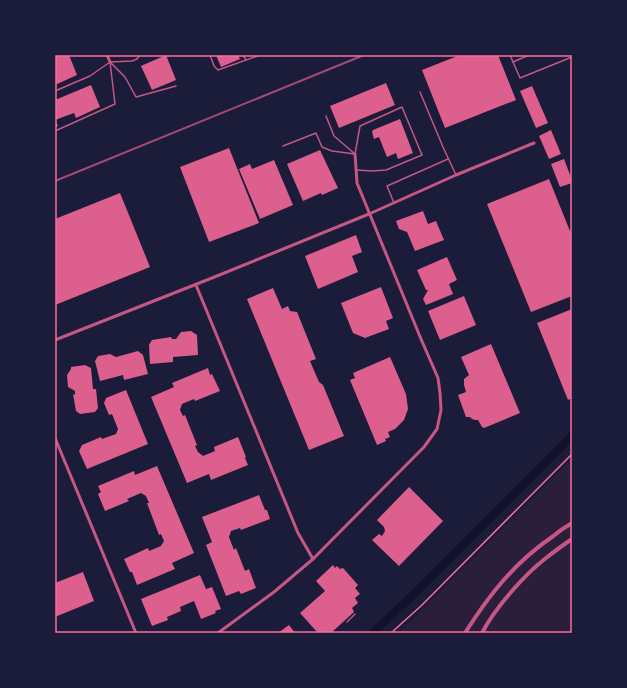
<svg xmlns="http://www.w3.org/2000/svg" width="627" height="688" viewBox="0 0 627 688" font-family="Figtree,sans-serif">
  <rect width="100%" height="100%" fill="#1b1b3a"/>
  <path fill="#2a1e3b" d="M572,459V633H399Z"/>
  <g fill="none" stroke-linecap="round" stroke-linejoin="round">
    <path stroke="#12122b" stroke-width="8" d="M373,633L417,591L572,436"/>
  </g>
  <g fill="#dd5f8e">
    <path d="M59,55H69L77,75L55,85V57Z"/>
    <path d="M166,55L176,80L152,90L141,66Z"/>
    <path d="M216,55H238L240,59L221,67Z"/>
    <path d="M460,55H498L516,100L445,128L422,70Z"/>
    <path d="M386,83L395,105L339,128L330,106Z"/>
    <path d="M91,85L100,107L76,118L74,113L55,120L58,126L55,127V100Z"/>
    <path d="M532,86L548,123L536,128L520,91Z"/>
    <path d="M400,119L413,153L398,159L396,153L387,157L379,137L374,139L372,132L373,130Z"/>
    <path d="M551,130L561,154L549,159L539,136Z"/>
    <path d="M229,148L259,223L209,242L180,167Z"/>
    <path d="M320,150L338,188L322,195L321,193L303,201L287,164Z"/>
    <path d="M564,159L572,180V183L560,187L551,164Z"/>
    <path d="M274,160L293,205L260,219L239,169L250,164L252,169Z"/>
    <path d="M549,179L572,236V296L531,312L487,204Z"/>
    <path d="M120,193L150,267L55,305V219Z"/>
    <path d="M423,211L428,224L436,221L444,240L415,251L407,232L399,229L396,221Z"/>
    <path d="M356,235L362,252L352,256L358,272L318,289L305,256Z"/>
    <path d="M447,257L457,280L449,284L453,294L426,305L423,299L428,290H426L417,270Z"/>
    <path d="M381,287L393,318L386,321L389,329L365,338L353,333L341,303Z"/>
    <path d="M273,288L282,309L288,306L290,311L297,312L316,359L310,361L319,382L323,385L344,436L309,450L247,299Z"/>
    <path d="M464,296L476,325L440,340L428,311Z"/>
    <path d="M572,309V398L568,400L537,323Z"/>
    <path d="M191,331L197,335L198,355L173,357V362L150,364L149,345L152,340L171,337L172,339H176L181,332Z"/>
    <path d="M491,344L520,413L484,428L482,427L478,420H475L472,419L470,417H466L458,395L466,392L464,385V379L469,375L461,357Z"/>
    <path d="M138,351L143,355L148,374L124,380L123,375L100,381L95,361L98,356L110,354L116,357Z"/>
    <path d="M390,357L406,394L408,409L404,420L395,429L388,432L390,437L385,439L386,441L377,445L350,380L355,378L353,373Z"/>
    <path d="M85,365L91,368L93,389H96L98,408L95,412L80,414L76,411L73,394L75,395V391L68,387L67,375L71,369V367Z"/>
    <path d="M208,368L210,375L212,374L220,391L195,401L194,399L182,404L180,410L183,416L185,415L197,445L195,446L198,452L203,456L215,451L214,447L238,437L246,457L245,458L248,465L211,480L209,474L187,483L151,397L174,387L172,383Z"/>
    <path d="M126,390L148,444L87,469L79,451L82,445L101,437L102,439L116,434L118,429L112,414L109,415L104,403L106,398Z"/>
    <path d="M157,466L194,553L172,563L175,569L137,585L132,572H130L124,559L148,548L149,551L161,546L164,541L161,534L159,535L147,503H149L146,496L141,493L127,499L129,501L105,511L98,494L101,492L98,486L134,471L135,475Z"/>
    <path d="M409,487L443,521L399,566L372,540L379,534L382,536L385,531L384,527L377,520Z"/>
    <path d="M259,495L265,510H267L270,519L241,530L240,528L231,531L229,537L234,550L236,548L245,571L249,569L256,588L241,594L239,591L226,596L206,545L212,542L202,517Z"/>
    <path d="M333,565L335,568L337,566L340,569L343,568L358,585L355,588L360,594L355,598L358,603L352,608L354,612L331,633H318L300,613L325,591L316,581Z"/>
    <path d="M83,572L94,601L55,617V583Z"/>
    <path d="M200,575L206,589L212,587L221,609L215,611L216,613L201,619L194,601L180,607L181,611L167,617L168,620L152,626L141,599Z"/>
    <path d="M289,625L295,633H278Z"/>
  </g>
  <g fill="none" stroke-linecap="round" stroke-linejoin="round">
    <path stroke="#ff6b9d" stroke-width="1.5" d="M391,633L422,605L572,454"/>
    <g stroke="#c65784" stroke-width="1.5">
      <path d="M210,55L214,66L218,70L260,55"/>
      <path d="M243,55L246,60"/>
      <path d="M510,55L513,62L529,55"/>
      <path d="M110,62L125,77L136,97L176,86"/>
      <path d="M513,62L520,78L572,57"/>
      <path d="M55,91L90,76L110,62L132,61L137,59L139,56V55"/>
      <path d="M420,92L443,147L456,175"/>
      <path d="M326,116L334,136L355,154"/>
      <path d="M55,131L115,104L110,62"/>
      <path d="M283,146L316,133L322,147L332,151L355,154"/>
      <path d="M355,154L360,126L402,107L422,155L386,170L372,171L356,170"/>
      <path d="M394,203L387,186L448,159"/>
      <path d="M347,622L355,614"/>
    </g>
    <g stroke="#c65784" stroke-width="3">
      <path d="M107,55L110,62"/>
      <path d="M196,285L298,533L313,559"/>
      <path d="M55,340L212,278L369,214L456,175L534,143"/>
      <path d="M55,438L136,633"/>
      <path d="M218,633L274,592L313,559L424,447L437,429L441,410L440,393L438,378L421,339L357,183L355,154"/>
    </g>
    <g stroke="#c65784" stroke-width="4">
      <path d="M465,633C489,595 514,563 552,537C558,532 565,527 572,523"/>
      <path d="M482,633C495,608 524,575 546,558C555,551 563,545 572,539"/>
    </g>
    <path stroke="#a44b75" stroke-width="2" d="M55,181L364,55"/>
  </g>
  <rect width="627" height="688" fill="none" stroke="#1b1b3a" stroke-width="112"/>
  <rect x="56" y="56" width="515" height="576" fill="none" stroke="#ff6b9d" stroke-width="1.5"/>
</svg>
